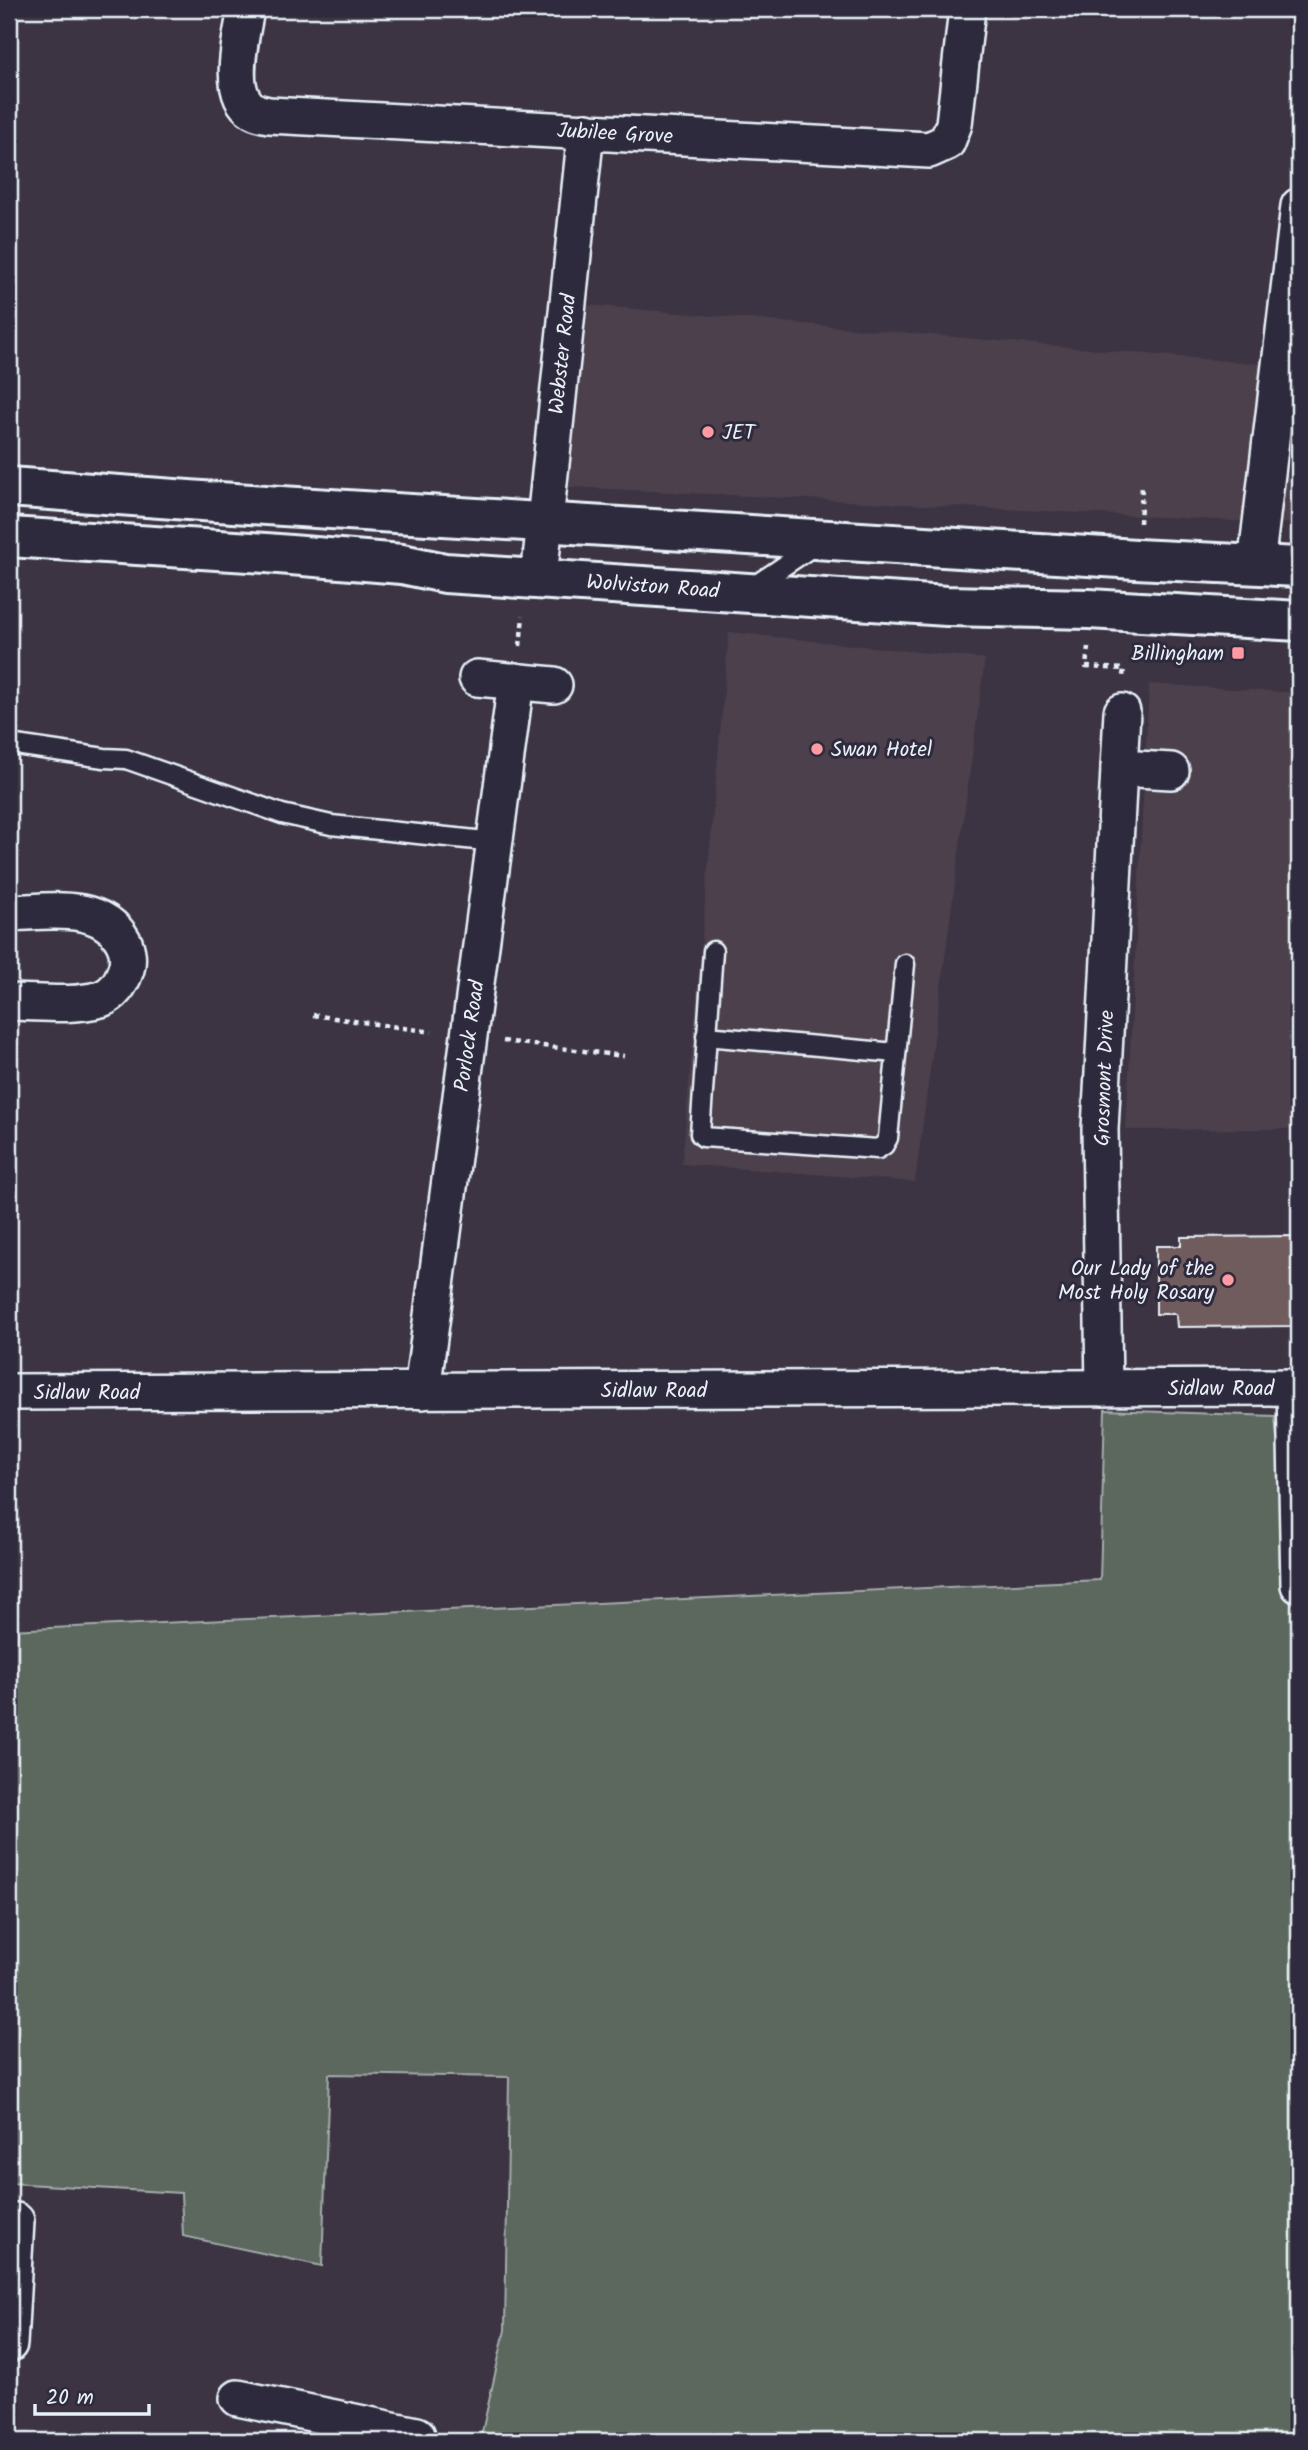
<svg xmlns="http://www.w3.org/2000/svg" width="1308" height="2450" viewBox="0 0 1308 2450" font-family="Kalam,sans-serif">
  <rect width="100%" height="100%" fill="#3c3443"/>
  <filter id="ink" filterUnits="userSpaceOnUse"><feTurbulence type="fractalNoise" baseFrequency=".0143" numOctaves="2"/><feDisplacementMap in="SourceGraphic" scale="14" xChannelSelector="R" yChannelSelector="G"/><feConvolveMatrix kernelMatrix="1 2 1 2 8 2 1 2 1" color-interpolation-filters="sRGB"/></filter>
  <g filter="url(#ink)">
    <g fill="#4c404b">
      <path d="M555,302L1273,365L1297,524L531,485Z"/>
      <path d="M729,632L985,659L915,1182L682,1164Z"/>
      <path d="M1149,684L1299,693V1129L1126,1130Z"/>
    </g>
    <path fill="#5b675d" stroke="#a2acaa" stroke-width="2" d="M1105,1410L1275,1416L1289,1587L1299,1628V2441H480L505,2330L509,2077L329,2074L322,2266L183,2236L181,2193L9,2183V1630L1100,1580Z"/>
    <path fill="#705c5d" stroke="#e8f1f8" stroke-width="2" d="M1299,1236V1326L1177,1327L1176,1314H1156V1246H1181V1237Z"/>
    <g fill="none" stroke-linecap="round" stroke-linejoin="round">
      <g stroke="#e8f1f8" stroke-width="23">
        <g id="service">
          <path d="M751,588L815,545"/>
          <path d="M9,744L104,758L126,759L282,814L331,825L495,842"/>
          <path d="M713,951L700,1134L703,1137L878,1149L884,1145L888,1138L905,964"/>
          <path d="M706,1036L896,1053"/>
        </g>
      </g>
      <g stroke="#e8f1f8" stroke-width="40">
        <g id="minor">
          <path d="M246,9C242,35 225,93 253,110C257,113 265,114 269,115L929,150L947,142L954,124L967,9"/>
          <path d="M1256,565L1299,206"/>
          <path d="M539,578L586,131"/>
          <path d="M477,678L554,685"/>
          <path d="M1119,768L1171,771"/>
          <path d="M9,913C47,912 101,901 123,941C128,950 129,962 125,972C121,983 113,995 101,999C72,1007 38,1002 9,1002"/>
          <path d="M1295,1387L1299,1585"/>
          <path d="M1104,1388L1100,1129L1122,712"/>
          <path d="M422,1391L516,681"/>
          <path d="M9,1392L1299,1387"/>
          <path d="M9,2344L16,2221"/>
          <path d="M238,2398L417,2435"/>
        </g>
      </g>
      <g stroke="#e8f1f8" stroke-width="44">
        <g id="tertiary">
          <path d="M9,487L202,501L1136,559L1299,567"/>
          <path d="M9,537L266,553L402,564L445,573L947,606L1089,609L1299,621"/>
        </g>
      </g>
      <g stroke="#e8f1f8" stroke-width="4.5" stroke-dasharray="5 5" stroke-linecap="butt">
        <path d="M1140,523L1142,485"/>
        <path d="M520,646L523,616"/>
        <path d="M1088,647L1086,667L1124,669L1123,676"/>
        <path d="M313,1015L432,1032"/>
        <path d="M503,1041L624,1056"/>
      </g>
      <use href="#service" stroke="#2f2a3d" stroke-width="18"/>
      <use href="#minor" stroke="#2f2a3d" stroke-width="35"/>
      <use href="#tertiary" stroke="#2f2a3d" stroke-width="38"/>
    </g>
  </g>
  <g fill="#ff9aa2" stroke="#2f2a3d" stroke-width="2.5">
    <circle cx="708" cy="432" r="7"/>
    <rect x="1231" y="646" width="14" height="14" rx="3.5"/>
    <circle cx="817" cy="749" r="7"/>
    <circle cx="1228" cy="1280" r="7"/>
  </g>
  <g text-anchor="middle" stroke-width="6" stroke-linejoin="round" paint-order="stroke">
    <g font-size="21" fill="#e8f1f8" stroke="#2f2a3d">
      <text transform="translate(615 133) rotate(3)" y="7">Jubilee Grove</text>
      <text transform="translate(562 354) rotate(-84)" y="7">Webster Road</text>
      <text transform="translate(653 586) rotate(4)" y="7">Wolviston Road</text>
      <text transform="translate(469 1036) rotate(-82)" y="7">Porlock Road</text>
      <text transform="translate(1104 1078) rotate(-88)" y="7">Grosmont Drive</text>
      <text x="1221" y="1395">Sidlaw Road</text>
      <text x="654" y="1397">Sidlaw Road</text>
      <text x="87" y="1399">Sidlaw Road</text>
    </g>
    <g font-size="21" fill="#e8f1f8" stroke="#2f2a3d" text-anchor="start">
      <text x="722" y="439">JET</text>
      <text x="1224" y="660" text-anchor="end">Billingham</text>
      <text x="831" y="756">Swan Hotel</text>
      <text x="1214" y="1275" text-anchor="end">Our Lady of the<tspan x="1214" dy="24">Most Holy Rosary</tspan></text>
    </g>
  </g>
  <rect width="1308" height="2450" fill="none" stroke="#2f2a3d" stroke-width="35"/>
  <rect x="18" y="18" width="1273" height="2415" fill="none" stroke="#e8f1f8" stroke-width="2.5" filter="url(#ink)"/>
  <path d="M35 2404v10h114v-10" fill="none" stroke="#e8f1f8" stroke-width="3.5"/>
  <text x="46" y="2404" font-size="21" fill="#e8f1f8" stroke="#2f2a3d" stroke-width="5" paint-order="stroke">20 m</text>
</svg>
